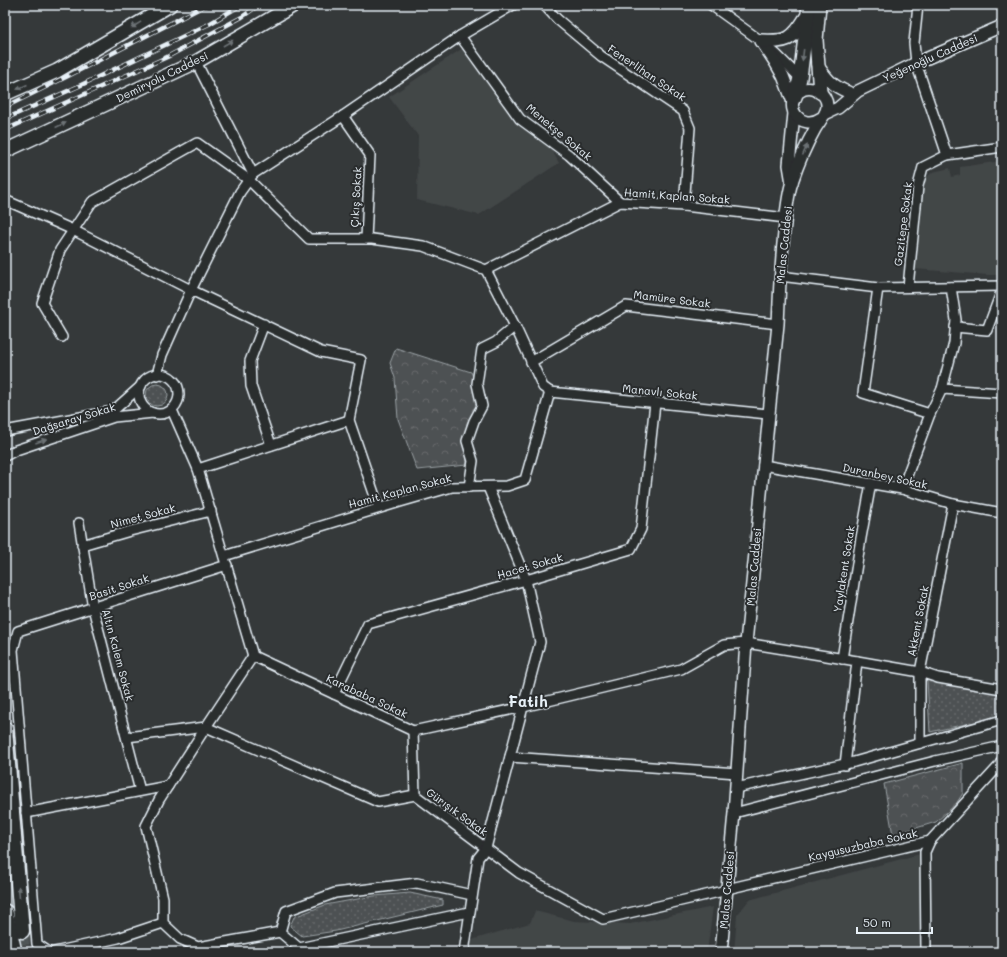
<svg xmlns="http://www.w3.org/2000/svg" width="1007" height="957" viewBox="0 0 1007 957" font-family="Mali,sans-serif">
  <defs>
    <pattern id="grass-dots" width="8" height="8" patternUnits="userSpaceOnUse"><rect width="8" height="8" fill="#4d5152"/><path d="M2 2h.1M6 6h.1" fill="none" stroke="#676a6c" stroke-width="1.8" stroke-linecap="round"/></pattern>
    <pattern id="forest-crowns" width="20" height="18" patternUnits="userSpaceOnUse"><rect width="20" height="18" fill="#4d5152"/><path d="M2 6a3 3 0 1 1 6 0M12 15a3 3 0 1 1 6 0" fill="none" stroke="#676a6c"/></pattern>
  </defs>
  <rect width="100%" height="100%" fill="#35393a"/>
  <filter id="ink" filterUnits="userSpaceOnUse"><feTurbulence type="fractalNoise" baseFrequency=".025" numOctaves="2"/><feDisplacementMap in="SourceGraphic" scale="8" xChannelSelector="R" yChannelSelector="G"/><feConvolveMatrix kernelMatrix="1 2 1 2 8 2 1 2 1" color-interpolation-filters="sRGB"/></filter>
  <g filter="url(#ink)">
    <g fill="#424647">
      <path d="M463,48L499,100L517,122L551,149L559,163L479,215L417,200L418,136L389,97Z"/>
      <path d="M1002,161V275H988L915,269L922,191L927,177L933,172L950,168L952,177L960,175V167Z"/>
      <path d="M920,854V952H734L737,915L749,900Z"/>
      <path d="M713,907L707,952H467L468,941L530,923L535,911L574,921L630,924Z"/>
    </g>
    <g fill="url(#grass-dots)" stroke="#9aa1a5">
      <circle cx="157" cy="395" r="11"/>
      <path d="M927,680L1002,693V716L930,732Z"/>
      <path d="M410,893L443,900V905L336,931L302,936L290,926L294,917L325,905L374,896Z"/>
    </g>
    <g fill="url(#forest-crowns)" stroke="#9aa1a5">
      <path d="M396,348L471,372L481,392L478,405L467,423V465L417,470L398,419L395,378L390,363Z"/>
      <path d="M963,763V793L956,804L936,822L893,835L884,784Z"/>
    </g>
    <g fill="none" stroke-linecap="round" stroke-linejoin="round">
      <path stroke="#505556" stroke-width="14" stroke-dasharray="14 7" stroke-linecap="butt" d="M22,931L23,952"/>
      <g stroke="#e8f1f8" stroke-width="12">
        <g id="minor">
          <path d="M544,5L557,19L601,56L683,111L690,128L684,206"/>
          <path d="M711,5L761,41L777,55L800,78"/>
          <path d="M918,5L914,43L916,63L947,155"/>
          <path d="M460,36L520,119L569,155L620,202"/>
          <path d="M196,62L253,174"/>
          <path d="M343,116L370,155L366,239"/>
          <path d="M5,200L73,230L191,290L321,352L361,360L349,420L379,508"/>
          <path d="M486,270L620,202L684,206L786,218"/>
          <path d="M780,276L878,288L1002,286"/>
          <path d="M908,287L918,186L923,167L947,155L1002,147"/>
          <path d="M878,288L863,393L930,414"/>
          <path d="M264,324L250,361L251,386L271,445"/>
          <path d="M955,327L987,330L1002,290"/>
          <path d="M62,337L42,303L60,250L92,202L197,143L249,180L309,239H372L423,246L486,270L515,326L543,387L550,392L525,480L507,486L452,487L400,502L224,556"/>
          <path d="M531,362L626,306L778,324"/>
          <circle cx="159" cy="394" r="20"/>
          <path d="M157,375L162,355L191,290L240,192L253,174L343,116L460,36L513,5"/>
          <path d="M942,389L1002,393"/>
          <path d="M550,392L768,414"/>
          <path d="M172,410L198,469L253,656L413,731L523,707L681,669L724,645L746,643L857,661L845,765"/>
          <path d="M5,431L113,411L141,386"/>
          <path d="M5,456L16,450L114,417L153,413"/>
          <path d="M763,465L902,489L953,504L1002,513"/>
          <path d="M198,469L349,420"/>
          <path d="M469,487L473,461L467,441L474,421L482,406L477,384L482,349L496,342L515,326"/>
          <path d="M902,489L930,414L942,389L954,343L956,320L951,287"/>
          <path d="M79,523L93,608L140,791"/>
          <path d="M82,545L130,531L211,511"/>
          <path d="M253,656L206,727L159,800L146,826L163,898V923L180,939L198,947L280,932L286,911L335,893L417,883L472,895"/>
          <path d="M842,659L861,538L871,483"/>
          <path d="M857,661L920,672L938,678L1002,689"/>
          <path d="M334,694L368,624L526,580L631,549L641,529L655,403"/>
          <path d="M413,731L415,795"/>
          <path d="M127,737L206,727L378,802L415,795L519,873L603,919L719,892L727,889L930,841L999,766L1002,760"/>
          <path d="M920,743V672L953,504"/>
          <path d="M510,757L737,773"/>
          <path d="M736,788L854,762L1002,720"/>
          <path d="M26,813L168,786"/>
          <path d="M734,813L935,761L1002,746"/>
          <path d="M280,932L299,948L469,912"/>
          <path d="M49,952L37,944L13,650L18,631L227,565"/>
          <path d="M54,952L118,938L163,923"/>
          <path d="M464,952L478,858L486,848L540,642L526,580L488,487"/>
          <path d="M926,952L925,852L930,841"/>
        </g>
      </g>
      <g stroke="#e8f1f8" stroke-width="14">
        <g id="tertiary">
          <path d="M761,41L775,62L783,76L793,102"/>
          <path d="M817,64C826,78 832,86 848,92"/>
          <path d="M825,114L838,108L858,91L916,63L1002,26"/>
          <path d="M792,183L789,165L794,113"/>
          <path d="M721,952L734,813L746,643L778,324C779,293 781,263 784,233C786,216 787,197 792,182C798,164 806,145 815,129C819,122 826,115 827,107C828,93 811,83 799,92C782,106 801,132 821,118"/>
        </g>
      </g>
      <g stroke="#e8f1f8" stroke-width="16">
        <g id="secondary">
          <path d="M819,5L816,40L820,92"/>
          <path d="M761,41C787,42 792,41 806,18"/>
          <path d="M5,94L57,71L170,5"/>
          <path d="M795,97L800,78L809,5"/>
          <path d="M5,151L196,62L294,5"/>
        </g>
      </g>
      <g stroke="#e8f1f8" stroke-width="17">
        <path id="primary" d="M5,729L22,931"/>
      </g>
      <g stroke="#e8f1f8" stroke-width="18">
        <path id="trunk" d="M5,912L14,952"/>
      </g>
      <use href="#minor" stroke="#2a2d2e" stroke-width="9"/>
      <use href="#tertiary" stroke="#2a2d2e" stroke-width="11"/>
      <use href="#secondary" stroke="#2a2d2e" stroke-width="13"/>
      <use href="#primary" stroke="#2a2d2e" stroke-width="14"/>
      <use href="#trunk" stroke="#2a2d2e" stroke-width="15"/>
      <g stroke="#e8f1f8" stroke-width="4.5">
        <g id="rail">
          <path d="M5,107L70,75L206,5"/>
          <path d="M5,119L79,86L209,24L241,5"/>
          <path d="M5,130L167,57L242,17L259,5"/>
        </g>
      </g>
      <use href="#rail" stroke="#2a2d2e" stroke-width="3" stroke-dasharray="9" stroke-linecap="butt"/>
    </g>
    <defs><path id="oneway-solid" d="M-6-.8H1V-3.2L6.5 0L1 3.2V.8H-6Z"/></defs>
    <g fill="#6c7275">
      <use href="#oneway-solid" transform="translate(136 25) rotate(149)"/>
      <use href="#oneway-solid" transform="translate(228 43) rotate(-30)"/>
      <use href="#oneway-solid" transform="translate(803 55) rotate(97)"/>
      <use href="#oneway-solid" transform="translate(22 87) rotate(156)"/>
      <use href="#oneway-solid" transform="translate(61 125) rotate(-25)"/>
      <use href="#oneway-solid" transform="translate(805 150) rotate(-66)"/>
      <use href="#oneway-solid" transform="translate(41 441) rotate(-19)"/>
      <use href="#oneway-solid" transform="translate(19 892) rotate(-95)"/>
    </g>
  </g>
  <g text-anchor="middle" stroke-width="4" stroke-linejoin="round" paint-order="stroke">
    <g font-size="11" fill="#e8f1f8" stroke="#2a2d2e">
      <text transform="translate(930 58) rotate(-24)" y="4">Yeğenoğlu Caddesi</text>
      <text transform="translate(647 73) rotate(34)" y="4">Fenerlihan Sokak</text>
      <text transform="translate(162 77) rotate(-26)" y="4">Demiryolu Caddesi</text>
      <text transform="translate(559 132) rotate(40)" y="4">Menekşe Sokak</text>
      <text transform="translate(677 196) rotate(4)" y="4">Hamit Kaplan Sokak</text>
      <text transform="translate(356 197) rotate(-87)" y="4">Çıkış Sokak</text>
      <text transform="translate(903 224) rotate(-83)" y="4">Gazitepe Sokak</text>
      <text transform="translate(784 245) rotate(-84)" y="4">Malas Caddesi</text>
      <text transform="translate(672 299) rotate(7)" y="4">Mamüre Sokak</text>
      <text transform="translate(660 392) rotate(6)" y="4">Manavlı Sokak</text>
      <text transform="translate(74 419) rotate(-17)" y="4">Dağsaray Sokak</text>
      <text transform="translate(885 476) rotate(12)" y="4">Duranbey Sokak</text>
      <text transform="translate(400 491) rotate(-15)" y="4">Hamit Kaplan Sokak</text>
      <text transform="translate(143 516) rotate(-15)" y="4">Nimet Sokak</text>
      <text transform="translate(530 566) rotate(-16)" y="4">Hacet Sokak</text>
      <text transform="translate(754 567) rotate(-85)" y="4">Malas Caddesi</text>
      <text transform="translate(844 569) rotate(-81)" y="4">Yaylakent Sokak</text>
      <text transform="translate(119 587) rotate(-18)" y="4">Basit Sokak</text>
      <text transform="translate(918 621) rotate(-79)" y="4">Akkent Sokak</text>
      <text transform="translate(118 655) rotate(75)" y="4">Altın Kalem Sokak</text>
      <text transform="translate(367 696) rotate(25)" y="4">Karababa Sokak</text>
      <text transform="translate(457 812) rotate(36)" y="4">Gürışık Sokak</text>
      <text transform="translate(863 845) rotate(-13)" y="4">Kaygusuzbaba Sokak</text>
      <text transform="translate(727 890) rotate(-85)" y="4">Malas Caddesi</text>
    </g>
    <g font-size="15" font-weight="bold" fill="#e8f1f8" stroke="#2a2d2e">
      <text x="528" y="707">Fatih</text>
    </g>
  </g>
  <rect width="1007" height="957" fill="none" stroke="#2a2d2e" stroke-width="20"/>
  <rect x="10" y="10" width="987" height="937" fill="none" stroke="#e8f1f8" stroke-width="1.5" filter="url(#ink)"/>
  <path d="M857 927v6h75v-6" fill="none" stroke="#e8f1f8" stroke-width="2"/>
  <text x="863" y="927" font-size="12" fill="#e8f1f8" stroke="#2a2d2e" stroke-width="3" paint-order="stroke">50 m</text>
</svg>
